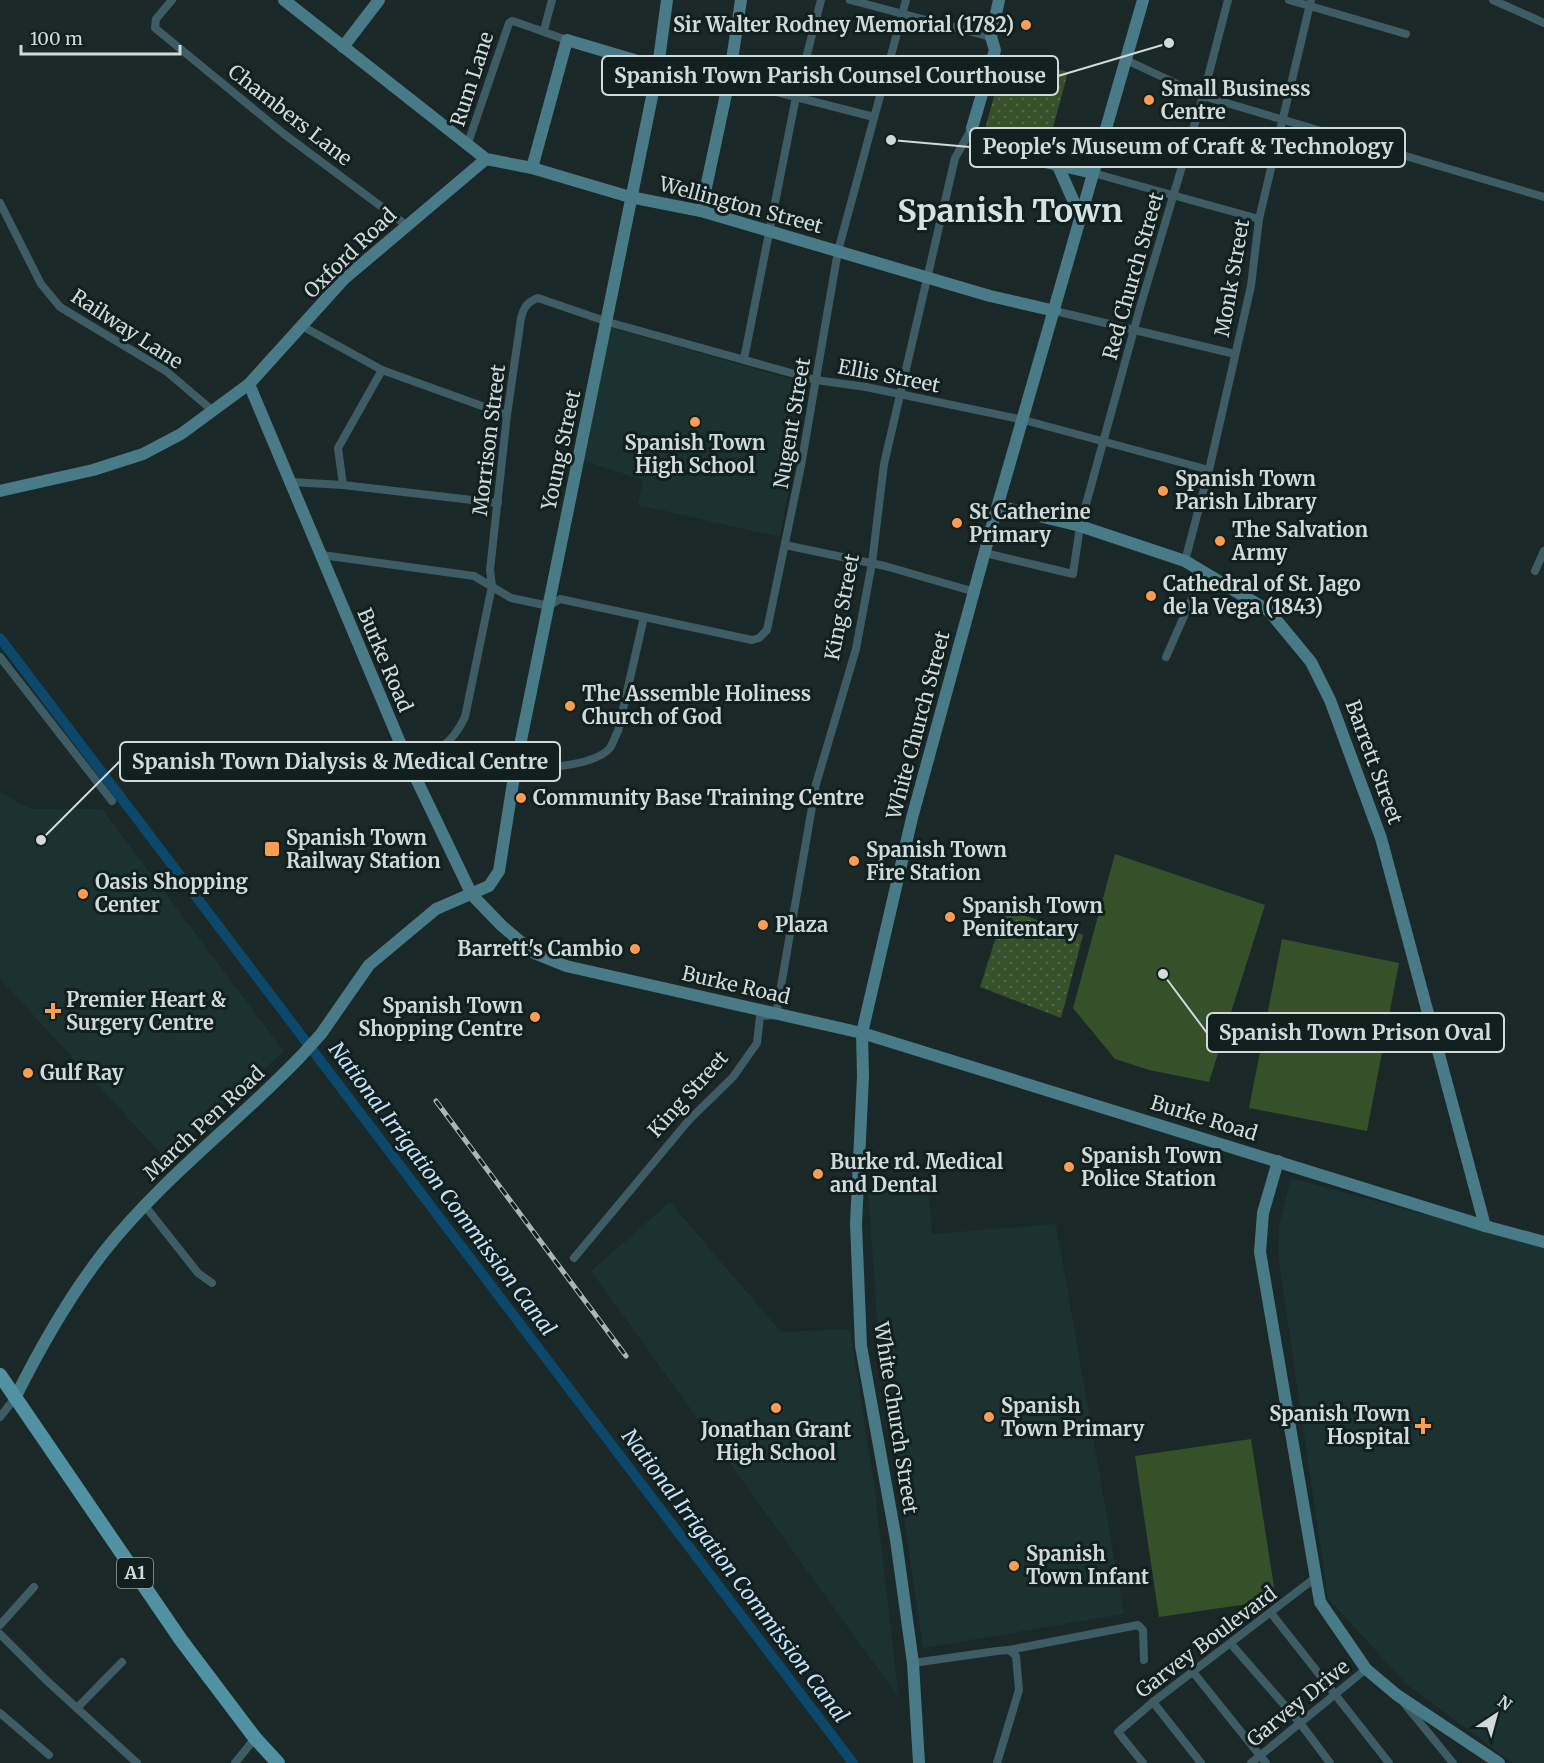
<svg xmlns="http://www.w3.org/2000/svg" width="1544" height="1763" viewBox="0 0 1544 1763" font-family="Merriweather,serif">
  <defs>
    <pattern id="green-dots" width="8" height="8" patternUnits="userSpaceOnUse" patternTransform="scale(1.5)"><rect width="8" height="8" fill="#365029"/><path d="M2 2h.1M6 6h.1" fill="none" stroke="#526947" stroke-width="1.8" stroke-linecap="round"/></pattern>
  </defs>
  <rect width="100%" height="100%" fill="#1a2827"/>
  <g fill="#1b3230">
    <path d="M609,327L808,384L780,537L638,505L643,480L581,460Z"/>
    <path d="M0,792L31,809H102L284,1051L165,1158L0,979Z"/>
    <path d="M1291,1178L1544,1247V1763H1513L1406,1684L1328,1598L1278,1255L1279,1225Z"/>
    <path d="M929,1190L932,1234L1056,1224L1124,1614L923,1648L879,1348L868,1191Z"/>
    <path d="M670,1202L781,1332L850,1329L874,1484L899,1698L591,1271Z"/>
  </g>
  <g fill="url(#green-dots)">
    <path d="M1005,55L1068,72L1047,150L984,133Z"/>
    <path d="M1005,909L1083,935L1061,1018L980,987Z"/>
  </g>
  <g fill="#365029">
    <path d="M1115,854L1265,905L1209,1082L1149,1070L1115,1059L1073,1008Z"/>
    <path d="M1282,939L1399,963L1367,1131L1249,1108Z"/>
    <path d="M1251,1439L1276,1600L1159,1617L1135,1456Z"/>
  </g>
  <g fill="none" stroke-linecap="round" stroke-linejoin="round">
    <path stroke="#0c476c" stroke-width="10" d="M0,638L853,1763"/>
    <g stroke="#3e5c64" stroke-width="8">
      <path d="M172,0L156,19L155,28L284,134L406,225"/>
      <path d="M850,0L991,37"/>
      <path d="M1289,0L1406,34"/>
      <path d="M1493,0L1544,23"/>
      <path d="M544,30L552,0"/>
      <path d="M1124,59L1203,96L1544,197"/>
      <path d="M658,67L729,80L874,117"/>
      <path d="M467,146L509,23L512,21C532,27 548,34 567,40"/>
      <path d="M1093,173L1259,219"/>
      <path d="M0,203L41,284L60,307L166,371L213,411"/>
      <path d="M1055,311L1235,354"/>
      <path d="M302,326L382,370L507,415"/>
      <path d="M744,359L796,97L821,0"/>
      <path d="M291,482L343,485L498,503"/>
      <path d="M343,485L338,448L382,370"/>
      <path d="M785,545L885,566L975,592"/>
      <path d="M985,553L1073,574L1080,526L1141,304L1203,96L1228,0"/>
      <path d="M322,555L474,576L511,598L549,606L560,599L752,640L759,638L767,630L801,466L838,251L906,0"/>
      <path d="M1185,561L1209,470L1251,286L1259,219L1311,0"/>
      <path d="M1535,571L1544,551"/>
      <path d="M0,657L112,801"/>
      <path d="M1166,657L1204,571"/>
      <path d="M409,764C437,752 451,746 465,717L492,586L490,570L507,415L521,318C524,307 527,302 538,298L608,322L816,380L866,387L1024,420L1209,470"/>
      <path d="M515,770C538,768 594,767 610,748C613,744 615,736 618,731L644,617"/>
      <path d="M145,1206L198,1273L212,1283"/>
      <path d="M574,1258L689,1120L733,1077L757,1043L760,1016L776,1015L816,784L856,649L872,563L884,464L955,158L972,128"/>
      <path d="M0,1417L15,1398"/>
      <path d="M1271,1613L1389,1763"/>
      <path d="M0,1625L34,1587"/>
      <path d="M0,1634L46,1680L137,1763"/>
      <path d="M1231,1644L1300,1723L1330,1763"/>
      <path d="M1009,1650L1138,1625L1143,1630L1144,1660"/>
      <path d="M913,1663L997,1651L1009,1650L1016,1656L1019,1690L997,1763"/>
      <path d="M1193,1672L1266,1763"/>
      <path d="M1153,1702L1201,1763"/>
      <path d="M1404,1703L1453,1763"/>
      <path d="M77,1708L122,1662"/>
      <path d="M0,1713L49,1755"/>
      <path d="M235,1763L255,1738"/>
      <path d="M1143,1763L1118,1732L1153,1702L1315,1578"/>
      <path d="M1251,1763L1366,1669"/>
    </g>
    <g stroke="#487b87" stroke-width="12">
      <path d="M284,0L486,159L532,168L630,197L701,211L990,296L1055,311"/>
      <path d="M999,0L991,37L995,50L972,128L976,138L992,150L1093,173"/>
      <path d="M343,47L379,0"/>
      <path d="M1058,166L1081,218"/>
      <path d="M532,168L567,40L658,67"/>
      <path d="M701,211L729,80L741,0"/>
      <path d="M249,384L409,764L472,895L502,926L534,953L566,966L862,1033L1485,1226L1544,1242"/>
      <path d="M0,491L93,470L143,454L181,434L249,384L344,279L486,159"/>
      <path d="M998,506L1080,526L1185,561L1269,611L1311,662L1330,700L1381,838L1485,1226"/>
      <path d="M1278,1161L1263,1213L1260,1252L1320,1602L1366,1669L1397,1695L1499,1763"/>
      <path d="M15,1398C40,1348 68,1298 103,1253C160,1180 237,1123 301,1056L321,1034L369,965L436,909L489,886L499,871L515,770L658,67L667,0"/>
      <path d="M919,1763L913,1663L896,1540L861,1346L856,1224L863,1076L862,1033L912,818L996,511L1143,0"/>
    </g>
    <path stroke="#5092a3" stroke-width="14" d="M0,1375L181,1640L255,1738L278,1763"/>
    <g stroke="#abb5b4" stroke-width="5">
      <path id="rail" d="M436,1101L626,1356"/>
    </g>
    <use href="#rail" stroke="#111f1e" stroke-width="3" stroke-dasharray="9" stroke-linecap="butt"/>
  </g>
  <g fill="#fc9d53" stroke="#111f1e" stroke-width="2">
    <circle cx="1026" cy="25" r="6"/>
    <circle cx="1149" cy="100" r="6"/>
    <circle cx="695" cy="422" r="6"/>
    <circle cx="1163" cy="491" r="6"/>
    <circle cx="957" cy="523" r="6"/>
    <circle cx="1220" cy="541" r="6"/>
    <circle cx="1151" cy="596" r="6"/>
    <circle cx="570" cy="706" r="6"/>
    <circle cx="521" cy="798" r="6"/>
    <rect x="264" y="841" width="16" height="16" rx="3"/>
    <circle cx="854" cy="861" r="6"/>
    <circle cx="83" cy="894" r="6"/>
    <circle cx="950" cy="917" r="6"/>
    <circle cx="763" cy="925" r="6"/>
    <circle cx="635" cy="949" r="6"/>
    <path d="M50 1002h6v6h6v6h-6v6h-6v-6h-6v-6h6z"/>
    <circle cx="535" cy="1017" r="6"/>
    <circle cx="28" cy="1073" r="6"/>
    <circle cx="1069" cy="1167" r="6"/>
    <circle cx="818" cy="1174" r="6"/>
    <circle cx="776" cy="1408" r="6"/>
    <circle cx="989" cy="1417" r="6"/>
    <path d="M1420 1417h6v6h6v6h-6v6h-6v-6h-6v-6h6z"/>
    <circle cx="1014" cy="1566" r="6"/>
  </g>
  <g text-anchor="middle" stroke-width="6" stroke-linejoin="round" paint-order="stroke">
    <rect fill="#111f1e" stroke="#97a2a1" stroke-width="1.5" x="117" y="1558" width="36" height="30" rx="4.5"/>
    <g font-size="18" font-weight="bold" fill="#d1dad9">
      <text x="135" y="1579">A1</text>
    </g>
    <g font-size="20" font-weight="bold" fill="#d1dad9" stroke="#111f1e" text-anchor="start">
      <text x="1014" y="32" text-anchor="end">Sir Walter Rodney Memorial (1782)</text>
      <text x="1161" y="96">Small Business<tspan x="1161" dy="23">Centre</tspan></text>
      <text x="695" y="450" text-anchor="middle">Spanish Town<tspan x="695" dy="23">High School</tspan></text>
      <text x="1175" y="486">Spanish Town<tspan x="1175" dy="23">Parish Library</tspan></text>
      <text x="969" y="519">St Catherine<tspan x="969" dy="23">Primary</tspan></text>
      <text x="1232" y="537">The Salvation<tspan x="1232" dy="23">Army</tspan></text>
      <text x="1163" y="591">Cathedral of St. Jago<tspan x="1163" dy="23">de la Vega (1843)</tspan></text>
      <text x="582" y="701">The Assemble Holiness<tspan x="582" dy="23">Church of God</tspan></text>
      <text x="533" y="805">Community Base Training Centre</text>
      <text x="286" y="845">Spanish Town<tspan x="286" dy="23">Railway Station</tspan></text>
      <text x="866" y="857">Spanish Town<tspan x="866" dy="23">Fire Station</tspan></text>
      <text x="95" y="889">Oasis Shopping<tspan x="95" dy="23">Center</tspan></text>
      <text x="962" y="913">Spanish Town<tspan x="962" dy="23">Penitentary</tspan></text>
      <text x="775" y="932">Plaza</text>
      <text x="623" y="956" text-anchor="end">Barrett's Cambio</text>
      <text x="66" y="1007">Premier Heart &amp;<tspan x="66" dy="23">Surgery Centre</tspan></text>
      <text x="523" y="1013" text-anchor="end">Spanish Town<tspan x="523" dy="23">Shopping Centre</tspan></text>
      <text x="40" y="1080">Gulf Ray</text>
      <text x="1081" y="1163">Spanish Town<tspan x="1081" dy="23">Police Station</tspan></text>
      <text x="830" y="1169">Burke rd. Medical<tspan x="830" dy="23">and Dental</tspan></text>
      <text x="1001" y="1413">Spanish<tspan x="1001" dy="23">Town Primary</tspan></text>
      <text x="1410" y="1421" text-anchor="end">Spanish Town<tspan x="1410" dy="23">Hospital</tspan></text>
      <text x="776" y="1437" text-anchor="middle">Jonathan Grant<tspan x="776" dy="23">High School</tspan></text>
      <text x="1026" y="1561">Spanish<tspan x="1026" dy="23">Town Infant</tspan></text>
    </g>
    <g font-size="20" fill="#d1dad9" stroke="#111f1e">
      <text transform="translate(472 79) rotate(-72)" y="7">Rum Lane</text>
      <text transform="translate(290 115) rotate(38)" y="7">Chambers Lane</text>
      <text transform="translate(741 205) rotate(15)" y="7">Wellington Street</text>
      <text transform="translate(350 253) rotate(-44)" y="7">Oxford Road</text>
      <text transform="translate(1133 276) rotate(-74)" y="7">Red Church Street</text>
      <text transform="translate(1232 278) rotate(-80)" y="7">Monk Street</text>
      <text transform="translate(127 329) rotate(33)" y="7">Railway Lane</text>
      <text transform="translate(889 376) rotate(11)" y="7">Ellis Street</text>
      <text transform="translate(792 423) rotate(-80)" y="7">Nugent Street</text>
      <text transform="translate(489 440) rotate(-83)" y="7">Morrison Street</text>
      <text transform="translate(561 450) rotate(-78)" y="7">Young Street</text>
      <text transform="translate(842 607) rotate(-79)" y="7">King Street</text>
      <text transform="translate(385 660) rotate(67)" y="7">Burke Road</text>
      <text transform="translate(918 725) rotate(-75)" y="7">White Church Street</text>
      <text transform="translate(1374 762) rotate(70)" y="7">Barrett Street</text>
      <text transform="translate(736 985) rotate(13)" y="7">Burke Road</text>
      <text transform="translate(688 1094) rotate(-48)" y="7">King Street</text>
      <text transform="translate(1204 1118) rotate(17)" y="7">Burke Road</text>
      <text transform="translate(204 1123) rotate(-43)" y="7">March Pen Road</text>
      <text transform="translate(896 1418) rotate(81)" y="7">White Church Street</text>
      <text transform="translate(1206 1642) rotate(-37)" y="7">Garvey Boulevard</text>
      <text transform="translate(1298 1703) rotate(-39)" y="7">Garvey Drive</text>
    </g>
    <g font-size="21" font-style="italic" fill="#c4e2fa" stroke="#111f1e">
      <text transform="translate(442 1189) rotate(53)" y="7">National Irrigation Commission Canal</text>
      <text transform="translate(735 1576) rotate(53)" y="7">National Irrigation Commission Canal</text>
    </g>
    <g font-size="32" font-weight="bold" fill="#d2e4e2" stroke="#111f1e">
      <text x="1010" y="222">Spanish Town</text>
    </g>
  </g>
  <path fill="none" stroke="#d1dad9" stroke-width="2" d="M1169 43L1058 76M891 140L970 147M41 840L120 761M1163 974L1207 1033"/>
  <g fill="#d1dad9" stroke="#111f1e" stroke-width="2">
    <circle cx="1169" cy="43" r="6"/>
    <circle cx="891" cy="140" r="6"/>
    <circle cx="41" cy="840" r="6"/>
    <circle cx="1163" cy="974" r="6"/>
  </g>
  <g fill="#111f1e" stroke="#d1dad9" stroke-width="2">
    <rect x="602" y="56" width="456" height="39" rx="6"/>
    <rect x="970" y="128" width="435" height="39" rx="6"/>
    <rect x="120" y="742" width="440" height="39" rx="6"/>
    <rect x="1207" y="1013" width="297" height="39" rx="6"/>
  </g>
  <g font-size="21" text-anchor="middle" font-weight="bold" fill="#d1dad9">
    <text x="830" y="83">Spanish Town Parish Counsel Courthouse</text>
    <text x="1188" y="154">People's Museum of Craft &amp; Technology</text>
    <text x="340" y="769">Spanish Town Dialysis &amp; Medical Centre</text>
    <text x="1355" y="1040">Spanish Town Prison Oval</text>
  </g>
  <g transform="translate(1496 1715) rotate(36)" stroke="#111f1e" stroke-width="4.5" paint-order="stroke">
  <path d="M0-4.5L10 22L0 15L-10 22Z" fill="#d1dad9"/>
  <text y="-9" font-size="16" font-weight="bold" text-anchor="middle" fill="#d1dad9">N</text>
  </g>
  <path d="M21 45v9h159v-9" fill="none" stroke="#d1dad9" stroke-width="3"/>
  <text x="30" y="45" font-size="18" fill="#d1dad9" stroke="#111f1e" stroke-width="4.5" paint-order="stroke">100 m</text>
</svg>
